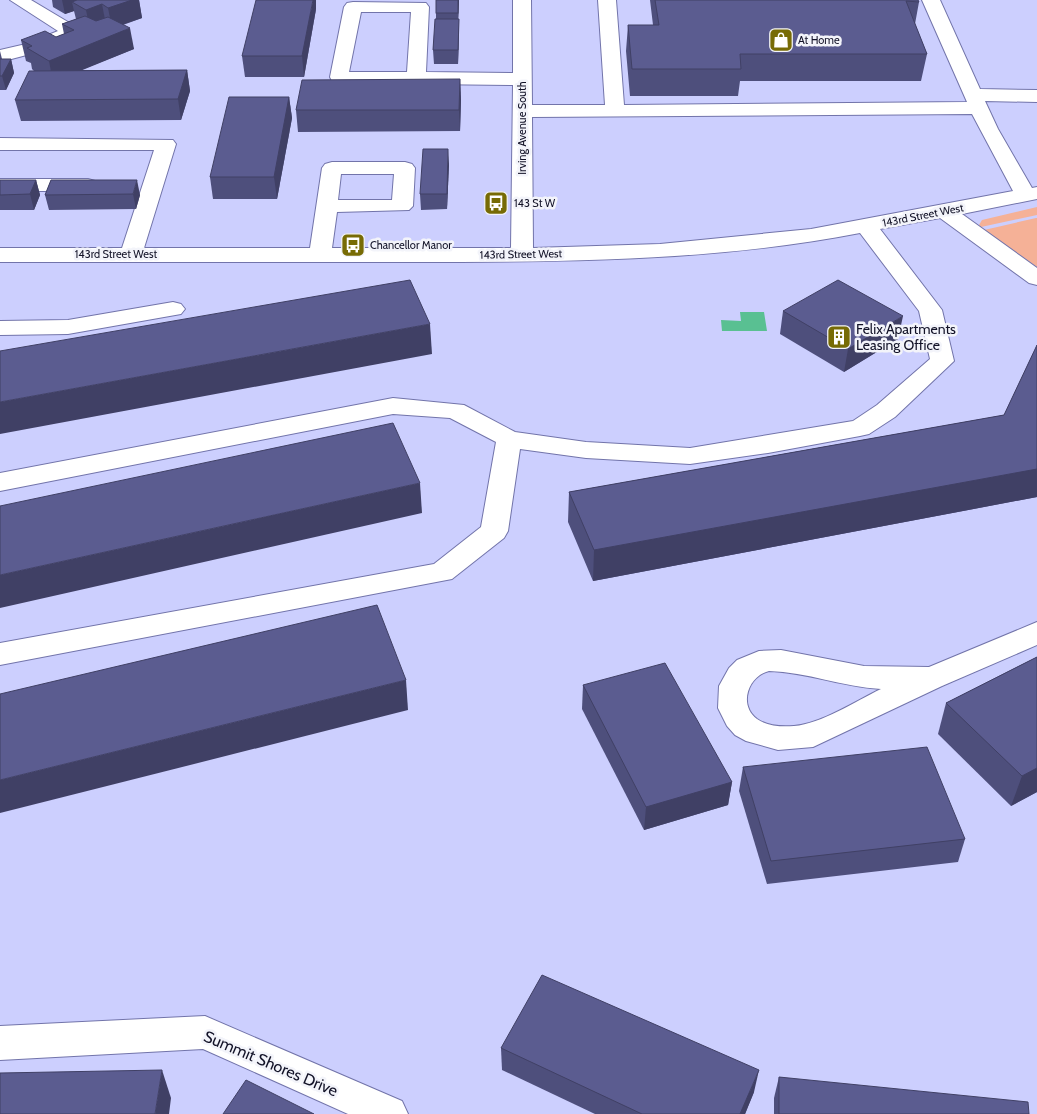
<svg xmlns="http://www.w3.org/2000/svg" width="1037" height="1114" viewBox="0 0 1037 1114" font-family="Cabin,sans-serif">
  <rect width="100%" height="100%" fill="#cccffe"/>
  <g fill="#f5b197">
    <path d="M1037,207V215L981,227L979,225L982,220Z"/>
    <path d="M1037,218V267L984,230L1036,218Z"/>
  </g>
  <path fill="#59c092" d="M740,312H764L767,331H722L721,320L741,321Z"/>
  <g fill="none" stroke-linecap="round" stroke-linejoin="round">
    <g stroke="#7274aa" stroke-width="2">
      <g id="minor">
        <path d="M10,0H31L78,28L81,32L78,36L38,52L0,62V50L26,44L58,31Z"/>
        <path d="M513,0H531L532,105H605L598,0H616L624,105L967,102L922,0H940L980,89L1037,90V102L985,101L998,129L1032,188L1037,187V199L962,214L1037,268V285L1029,283L940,218L880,229L942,310L954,361L895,417L869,434L860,436L768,453L690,464L586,458L520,449L508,531L504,538L452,579L0,665V643L434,564L481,527L496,442L450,418L393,414L0,491V473L393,398L464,405L515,432L586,442L690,448L853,421L877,405L930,359L919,311L860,233C711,262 558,262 407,262C271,262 136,262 0,262V248H122L154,150H0V138L173,140L176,144L144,248H310L322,168L325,164L332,162H405L412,164L415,168L413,206L409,210L337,212L332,248H511L513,85L339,83L332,81L330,77L344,7L347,3L353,2L426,3L429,7L426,72L513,73ZM361,12H411L407,72H349ZM972,114L1013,191L811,229L660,244L533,248L532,117ZM341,174H394L392,200H338Z"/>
        <path d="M0,179H88L95,181L98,185L95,189L88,191H0Z"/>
        <path d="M173,302L181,304L185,309L181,314L68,334L0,335V321L68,320Z"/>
        <path d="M1037,622V645L942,686L813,747L778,750L746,741L735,735L727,726L718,708L719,686L729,668L737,660L759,651L781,650L864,666L929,667ZM769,671C807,672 843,687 881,689C856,701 821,724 794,726C781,727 767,726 757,719C738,705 748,676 769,671Z"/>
        <path d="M205,1016L402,1101L408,1114H348L203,1049L0,1060V1026Z"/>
      </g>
    </g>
    <use href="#minor" fill="#fff" fill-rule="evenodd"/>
  </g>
  <g fill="#4e4f7c">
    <path d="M52,0H139L142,18L123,25L134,49L81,70H187L190,91L181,120L21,121L15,100L34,71L32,69L31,63L26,61L21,40L56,37L64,34L62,24L76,19L74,11L65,14L53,7Z"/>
    <path d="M459,0L458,19L459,33L458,64H434L433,50L436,19V13Z"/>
    <path d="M650,0H918L919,2L915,24L927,54L921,81H740L738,96H630L626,51L628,25H653Z"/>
    <path d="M316,9L304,77H245L242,56Z"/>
    <path d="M0,51L2,59H11L14,73L6,90H0Z"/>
    <path d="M460,79L461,100L460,131L298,132L296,110Z"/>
    <path d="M289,97L292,118L277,199H213L210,177Z"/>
    <path d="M449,164L447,209L421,210L420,194Z"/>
    <path d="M0,180H36L40,195L34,210H0Z"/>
    <path d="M51,180L140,195L136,209L49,210L45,195Z"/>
    <path d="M783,311L898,339L844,372L780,334Z"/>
    <path d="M1037,345V497L593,581L568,522L569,492L1004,415Z"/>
    <path d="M1037,657V792L1011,806L938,734L946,703Z"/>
    <path d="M583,685L732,782L728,805L644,830L582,709Z"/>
    <path d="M743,767L965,839L958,862L767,884L739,791Z"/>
    <path d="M501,1048L754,1092L745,1114H595L502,1070Z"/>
    <path d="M779,1077L1029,1114H774V1098Z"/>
  </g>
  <g fill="#404065">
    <path d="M62,0H80L72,2L74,11L65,14Z"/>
    <path d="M132,0H139L142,18L112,28L108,8Z"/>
    <path d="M313,0H316V9L304,77L302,56Z"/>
    <path d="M458,0H459L458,27Z"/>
    <path d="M102,4L106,25L90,30L86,10Z"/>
    <path d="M459,19V33L458,64V50Z"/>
    <path d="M130,28L134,49L53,82L49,61Z"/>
    <path d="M11,59L14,73L6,90L2,76Z"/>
    <path d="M187,70L190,91L181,120L178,99Z"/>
    <path d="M460,79L461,100L460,131L459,110Z"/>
    <path d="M289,97L292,118L277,199L274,177Z"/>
    <path d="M448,149L449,164L447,209V194Z"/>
    <path d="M36,180L40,195L34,210L30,194Z"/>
    <path d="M137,180L140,195L136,209L133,194Z"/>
    <path d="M903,316L898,339L844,372L848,349Z"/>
    <path d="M430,324L432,354L0,434V402Z"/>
    <path d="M1037,469V497L593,581L594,550Z"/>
    <path d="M420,483L422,513L0,608V575Z"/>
    <path d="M406,680L408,710L0,813V780Z"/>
    <path d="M1037,768V792L1011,806L1022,776Z"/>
    <path d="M732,782L728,805L644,830L646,807Z"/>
    <path d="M162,1070L171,1098L169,1114H155Z"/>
    <path d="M759,1070L754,1092L745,1114H740Z"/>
  </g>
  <g fill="#5b5c90" stroke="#404065">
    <path d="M77,0H132L108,8L102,4L86,10L72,2Z"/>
    <path d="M256,0H313L302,56H242Z"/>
    <rect x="436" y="0" width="22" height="13"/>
    <path d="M655,0H918L919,2L906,1L927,54H740L741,69H632L628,25H659Z"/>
    <path d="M85,16L96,21L108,17L130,28L49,61L27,48L32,46L21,40L45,31L56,37L74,30L62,24Z"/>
    <path d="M435,19H459L458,50H433Z"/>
    <path d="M0,59H11L2,76H0Z"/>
    <path d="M187,70L178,99L15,100L29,71Z"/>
    <path d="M460,79L459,110H296L302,80Z"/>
    <path d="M229,97H289L274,177H210Z"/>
    <path d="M423,149H448L447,194H420Z"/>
    <path d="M0,180H36L30,194L0,195Z"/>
    <path d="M51,180H137L133,194L45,195Z"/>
    <path d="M410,280L430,324L0,402V351Z"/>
    <path d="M838,280L903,316L848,349L783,311Z"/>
    <path d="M1037,345V469L594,550L569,492L1004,415Z"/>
    <path d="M393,423L420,483L0,575V506Z"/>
    <path d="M377,605L406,680L0,780V694Z"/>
    <path d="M1037,657V768L1022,776L946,703Z"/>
    <path d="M665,663L732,782L646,807L583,685Z"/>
    <path d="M927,747L965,839L771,861L743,767Z"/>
    <path d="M542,975L759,1070L740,1114H642L501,1048Z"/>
    <path d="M162,1070L155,1114H0V1073Z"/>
    <path d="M779,1077L1028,1102L1029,1114H779Z"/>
    <path d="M246,1080L314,1114H223Z"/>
  </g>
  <defs>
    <g id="shop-square" transform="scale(1.25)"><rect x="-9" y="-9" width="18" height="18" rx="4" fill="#776b05" stroke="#f3f4fa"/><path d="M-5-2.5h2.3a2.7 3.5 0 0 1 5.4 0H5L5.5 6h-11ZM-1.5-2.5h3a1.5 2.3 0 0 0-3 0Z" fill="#fff"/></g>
    <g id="bus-square" transform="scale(1.25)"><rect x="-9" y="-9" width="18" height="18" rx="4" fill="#776b05" stroke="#f3f4fa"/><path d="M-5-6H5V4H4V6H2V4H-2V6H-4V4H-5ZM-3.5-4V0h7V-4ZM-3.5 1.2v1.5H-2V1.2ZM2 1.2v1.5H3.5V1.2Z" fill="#fff"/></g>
    <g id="building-square" transform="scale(1.25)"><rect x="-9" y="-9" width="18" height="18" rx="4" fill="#776b05" stroke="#f3f4fa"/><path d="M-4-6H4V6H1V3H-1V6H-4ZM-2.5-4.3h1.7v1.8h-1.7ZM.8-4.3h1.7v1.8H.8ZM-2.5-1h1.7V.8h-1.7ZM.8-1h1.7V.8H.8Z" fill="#fff"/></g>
  </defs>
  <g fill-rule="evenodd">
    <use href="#shop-square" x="781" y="40"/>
    <use href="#bus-square" x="496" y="203"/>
    <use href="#bus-square" x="353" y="245"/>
    <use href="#building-square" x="839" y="337"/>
  </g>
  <g text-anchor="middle" stroke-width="5" stroke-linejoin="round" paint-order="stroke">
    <g font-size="11" fill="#121227" stroke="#f3f4fa" text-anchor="start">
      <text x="798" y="44">At Home</text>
      <text x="514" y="207">143 St W</text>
      <text x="370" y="249">Chancellor Manor</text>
    </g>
    <g font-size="11" fill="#121227" stroke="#f3f4fa">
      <text transform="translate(522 128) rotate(-90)" y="4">Irving Avenue South</text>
      <text transform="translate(923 215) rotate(-11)" y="4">143rd Street West</text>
      <text x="116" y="258">143rd Street West</text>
      <text transform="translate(521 254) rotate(-1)" y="4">143rd Street West</text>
    </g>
    <g font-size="14" fill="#121227" stroke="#f3f4fa" text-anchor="start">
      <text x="856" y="334">Felix Apartments<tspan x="856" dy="16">Leasing Office</tspan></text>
    </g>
    <g font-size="16" fill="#121227" stroke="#f3f4fa">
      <text transform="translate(271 1063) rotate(23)" y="6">Summit Shores Drive</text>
    </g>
  </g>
</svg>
